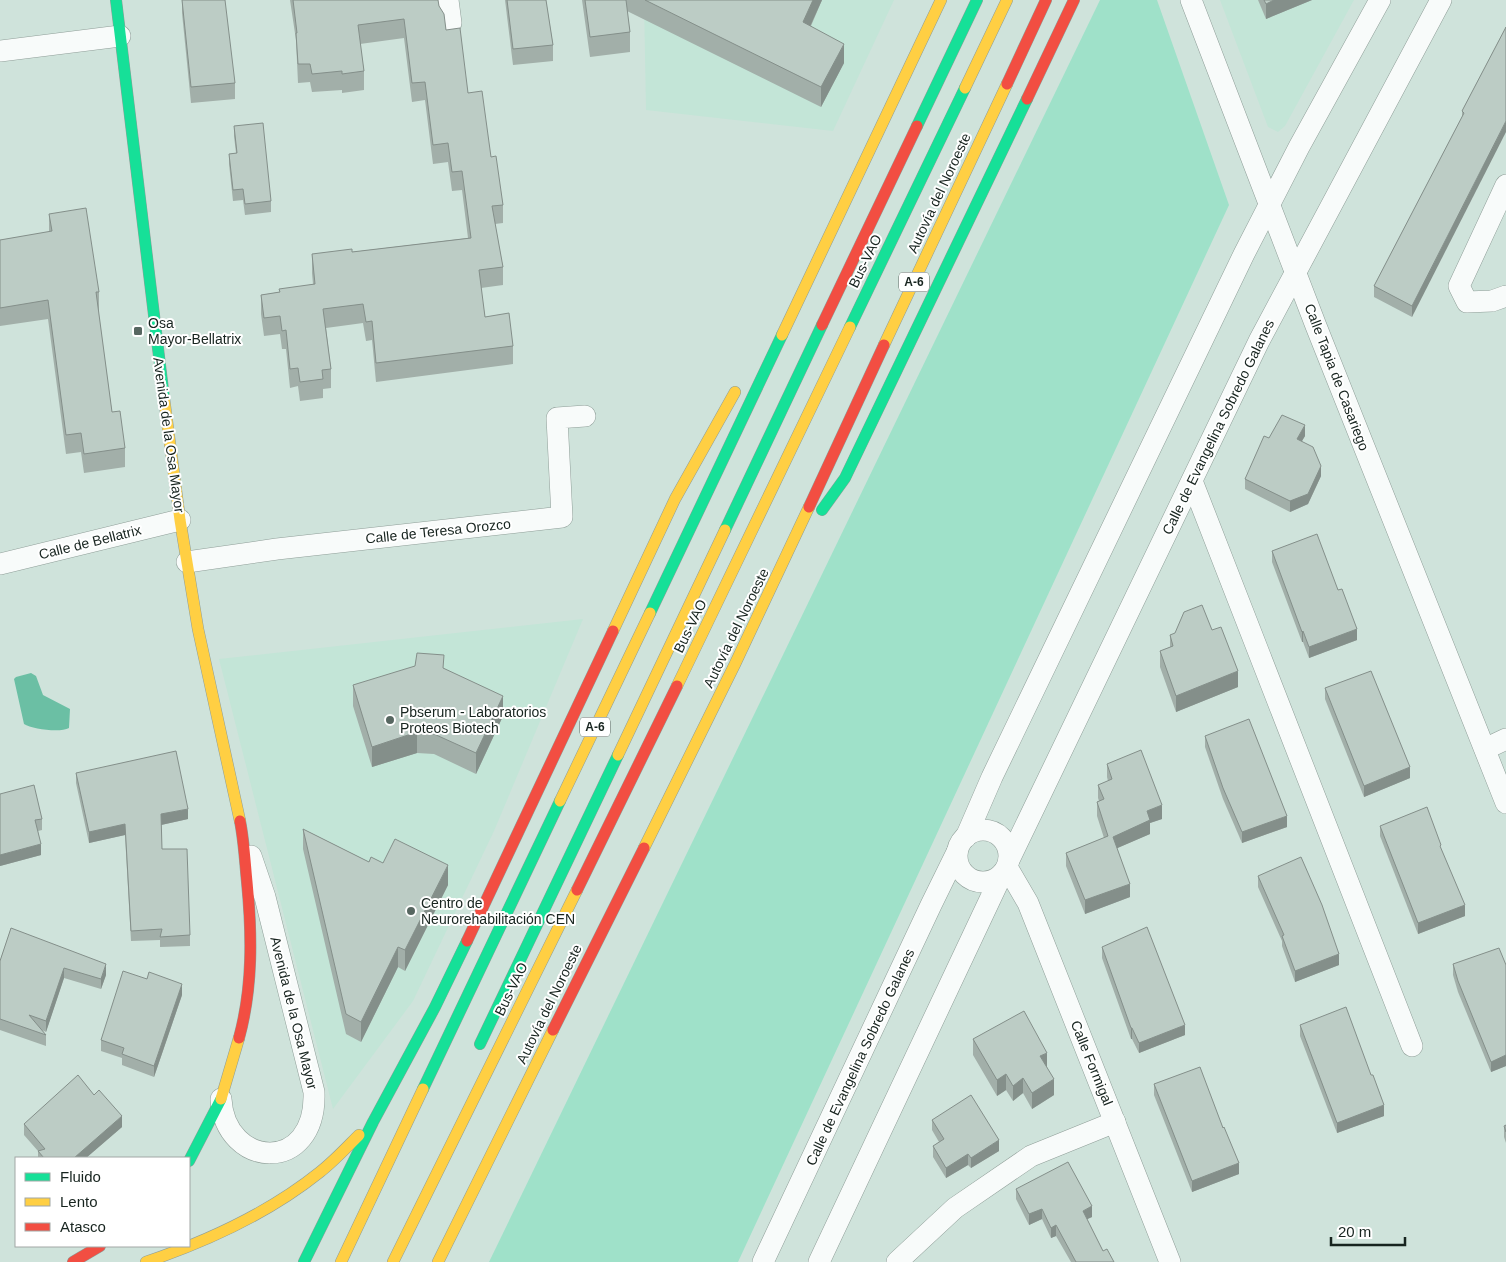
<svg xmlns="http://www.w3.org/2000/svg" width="1506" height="1262" viewBox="0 0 1506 1262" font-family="Arial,sans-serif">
  <rect width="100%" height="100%" fill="#cfe3db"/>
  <g fill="#c3e5d7">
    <path d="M644,0H894L833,131L646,110Z"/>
    <path d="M1220,0H1354L1285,126L1278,132L1268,127Z"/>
    <path d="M583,619L494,831L413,1001L333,1109L219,659Z"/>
  </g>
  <path fill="#9fe1c9" d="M1100,0H1157L1229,205L738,1262H489Z"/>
  <path fill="#6bbfa4" d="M31,673L36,676L43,695L70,709L69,728C60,733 32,729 24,724L14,679L16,677Z"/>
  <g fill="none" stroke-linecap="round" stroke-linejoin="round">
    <g stroke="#8f9e98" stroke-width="22">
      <g id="street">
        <path d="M448,0L451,23"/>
        <path d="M1191,0L1316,326L1506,803"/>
        <path d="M0,51L120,36"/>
        <path d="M1506,185L1459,286L1467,302L1492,301L1506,296"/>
        <path d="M1192,481L1412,1046"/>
        <path d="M187,562L277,549L562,517L557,418L585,416"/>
        <path d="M0,564L180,520"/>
        <path d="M1485,749L1506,739"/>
        <circle cx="983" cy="856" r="26"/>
        <path d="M966,837L992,777L1244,254L1299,147L1380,0"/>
        <path d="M1009,860L1259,341L1441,0"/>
        <path d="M1007,867L1028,903L1170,1262"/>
        <path d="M221,1099C225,1169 317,1175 314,1092L265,897L251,856"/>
        <path d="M763,1262L931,905L957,852"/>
        <path d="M819,1262L1002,874"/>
        <path d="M897,1262L955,1208L1031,1156L1115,1122"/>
      </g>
    </g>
    <g stroke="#8f9e98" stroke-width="12">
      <g id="fast">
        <path d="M116,0L164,398"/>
        <path d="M917,126L977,0"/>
        <path d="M850,327L965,88"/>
        <path d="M822,510L845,478L1027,99"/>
        <path d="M725,530L822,325"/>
        <path d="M650,613L782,335"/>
        <path d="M480,1044L618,755"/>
        <path d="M423,1089L560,801"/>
        <path d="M189,1161L221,1099"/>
        <path d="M304,1262L373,1122L435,1007L467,941"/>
      </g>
    </g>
    <g stroke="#8f9e98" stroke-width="12">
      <g id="slow">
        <path d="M965,88L1007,0"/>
        <path d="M782,335L941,0"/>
        <path d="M884,345L1007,84"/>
        <path d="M164,398L180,520L198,629L240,821"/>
        <path d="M613,631L675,499L735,392"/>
        <path d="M677,686L850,327"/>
        <path d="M618,755L725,530"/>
        <path d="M560,801L650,613"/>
        <path d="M644,848L735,664L809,507"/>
        <path d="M221,1099L239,1038"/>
        <path d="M146,1262C208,1241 269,1213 320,1172C334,1161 346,1148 359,1135"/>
        <path d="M341,1262L423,1089"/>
        <path d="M393,1262L577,890"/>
        <path d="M438,1262L553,1030"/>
      </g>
    </g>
    <g stroke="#8f9e98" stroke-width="12">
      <g id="jam">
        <path d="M1007,84L1046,0"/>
        <path d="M1027,99L1074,0"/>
        <path d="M822,325L917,126"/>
        <path d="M809,507L884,345"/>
        <path d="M577,890L677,686"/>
        <path d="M467,941L613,631"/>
        <path d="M553,1030L644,848"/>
        <path d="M239,1038C253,987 252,934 247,882C245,862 244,841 240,821"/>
        <path d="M73,1262L100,1246"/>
      </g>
    </g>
    <use href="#street" stroke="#f8fbfa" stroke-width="21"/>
    <use href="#fast" stroke="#16e098" stroke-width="11"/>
    <use href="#slow" stroke="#ffcf43" stroke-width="11"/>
    <use href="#jam" stroke="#f24e42" stroke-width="11"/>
  </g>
  <g fill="#a2afa9">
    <path d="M182,0L235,83V99L191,103L182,13Z"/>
    <path d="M290,0H438L439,6L446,30L491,157L503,205V223L495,224L503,267V285L481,288L485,317L513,346V364L376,382L372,340L366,341L363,323L326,328L331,369V388L323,389V398L300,401L298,386L290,388L286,349H282L280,334L264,336L261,314V295L279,292L313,284L312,273V254L352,252L468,238L462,190L452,191L448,162L433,164L425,100L412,102L404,38L360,44L364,71V90L342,93V90L312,92L310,82L298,83L296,40Z"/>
    <path d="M505,0H546L553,45V61L513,65Z"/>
    <path d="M582,0H822L811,26L844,63L821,107L627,11L630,32V52L590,57Z"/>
    <path d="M1258,0H1312L1266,19Z"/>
    <path d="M1506,27L1412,317L1374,297V286L1462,117V111Z"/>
    <path d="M234,126L271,201V212L245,215L243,200L233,201L229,164V154L236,153L234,136Z"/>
    <path d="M49,214L99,292V310L98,311L112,412L125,448V467L84,473L81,452L66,454L48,319L0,326V240L49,232Z"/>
    <path d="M1305,436L1302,441L1321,476L1308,504L1290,512L1245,489V479L1269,438Z"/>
    <path d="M1272,551L1357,640L1309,658L1303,642H1302L1272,562Z"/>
    <path d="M1212,630L1238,687L1176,712L1160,667V651L1170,647V635Z"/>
    <path d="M444,668L503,716L476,774L434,754L417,753L372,767L353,706V685Z"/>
    <path d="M1325,688L1410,778L1364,797L1325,699Z"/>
    <path d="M1205,736L1287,827L1242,843L1223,799L1205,747Z"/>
    <path d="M1107,764L1162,819L1150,823V834L1117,848L1130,897L1085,914L1066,866V853L1104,838L1097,816V802L1099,801L1098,798V785L1108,781L1107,777Z"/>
    <path d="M76,773L188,819L161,825L162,849L190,935V946L160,947V940L131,941L125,835L89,843L76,783Z"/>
    <path d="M0,794L42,819V830L38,831L41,855L0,866Z"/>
    <path d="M1380,826L1441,849L1465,916L1418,934L1380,836Z"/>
    <path d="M303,829L369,862L383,863L448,885L405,971L398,967L361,1042L346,1034L303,849Z"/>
    <path d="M1258,876L1339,965L1295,982L1282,946V941L1258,887Z"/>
    <path d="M11,928L106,975L101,989L64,978L46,1032L42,1030L46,1035V1046L0,1030V961Z"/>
    <path d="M1102,947L1185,1035L1139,1053L1132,1039H1131L1102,958Z"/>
    <path d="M1453,964L1506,965V1066L1491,1072L1458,992L1453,975Z"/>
    <path d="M182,995L154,1077L122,1065V1058L101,1051V1040Z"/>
    <path d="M1300,1025L1384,1116L1337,1133L1300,1036Z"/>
    <path d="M973,1039L1047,1067L1054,1095L1032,1109L1023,1093L1013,1101L1006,1090L997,1096L973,1055Z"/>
    <path d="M1154,1084L1239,1174L1192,1192L1154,1095Z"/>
    <path d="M94,1095L122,1127L86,1158H38V1151L24,1135V1124Z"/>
    <path d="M932,1120L999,1151L971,1168L968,1165L946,1178L933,1157V1146L939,1142L932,1130Z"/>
    <path d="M1506,1125V1143L1504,1137V1126Z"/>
    <path d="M1016,1189L1092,1217L1087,1219L1103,1251L1114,1262H1071L1056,1236L1051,1238L1042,1219L1029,1225L1016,1199Z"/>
  </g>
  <g fill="#848f8a">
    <path d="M813,0H822L803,42V22Z"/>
    <path d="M1274,0H1312L1266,19V4Z"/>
    <path d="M844,44V63L821,107V87Z"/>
    <path d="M1506,121V132L1412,317V306Z"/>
    <path d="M1305,425V436L1297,449V439Z"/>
    <path d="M1321,466V476L1308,504L1290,512V501Z"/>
    <path d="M1357,629V640L1309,658V647Z"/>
    <path d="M1303,631V642H1302V632Z"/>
    <path d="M1238,671V687L1176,712V696Z"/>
    <path d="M503,696V716L476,774V753Z"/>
    <path d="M417,732V753L372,767V747Z"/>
    <path d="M1410,767V778L1364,797V786Z"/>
    <path d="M1162,805V819L1150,823V834L1113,850V837L1147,811Z"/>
    <path d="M188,809V819L161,825V814Z"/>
    <path d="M1287,816V827L1242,843V832Z"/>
    <path d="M125,824V835L89,843V832Z"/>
    <path d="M41,844V855L0,866V855Z"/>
    <path d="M448,865V885L405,971V950Z"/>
    <path d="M1130,884V897L1085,914V900Z"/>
    <path d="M1465,905V916L1418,934V923Z"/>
    <path d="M398,947V967L361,1042V1022Z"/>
    <path d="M1339,954V965L1295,982V971Z"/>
    <path d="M106,964V975L101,989V979Z"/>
    <path d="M64,968V978L46,1032V1021Z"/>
    <path d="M182,984V995L154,1077V1066Z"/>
    <path d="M1185,1025V1035L1139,1053V1043Z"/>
    <rect x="1131" y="1028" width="1" height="11"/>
    <path d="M1047,1053V1068L1040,1056Z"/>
    <path d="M1506,1055V1066L1491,1072V1062Z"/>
    <path d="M1006,1074V1090L997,1096V1080Z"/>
    <path d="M1023,1078V1093L1013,1101V1086Z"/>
    <path d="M1054,1079V1095L1032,1109V1093Z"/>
    <path d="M1384,1105V1116L1337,1133V1123Z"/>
    <path d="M122,1116V1127L86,1158H74Z"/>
    <path d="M999,1140V1151L971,1168V1158Z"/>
    <path d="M968,1154V1165L946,1178V1168Z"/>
    <path d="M1239,1163V1174L1192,1192V1181Z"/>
    <path d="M1092,1206V1217L1083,1221V1211Z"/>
    <path d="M1042,1209V1219L1029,1225V1214Z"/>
    <path d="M1056,1225V1236L1051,1238V1228Z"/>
  </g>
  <g fill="#bcccc5" stroke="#848f8a">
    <path d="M182,0H225L235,83L191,87Z"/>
    <path d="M293,0H438L439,6L444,14L446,30L460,28L468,93L482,91L491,157L496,156L503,205L492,206L503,267L479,270L485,317L509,313L513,346L376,363L372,321L366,322L363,304L323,309L331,369L322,370L323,379L300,382L298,368L290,369L286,330L282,331L280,316L264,318L261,295L280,292L279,289L315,284L312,254L352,249V252L471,238L462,171L452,172L448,143L433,145L425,82L412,83L404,19L358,25L364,71L342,74V71L312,74L310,64H298L296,33H297Z"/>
    <path d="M507,0H546L553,45L513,49Z"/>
    <path d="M585,0H626L630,32L590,37Z"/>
    <path d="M645,0H813L803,22L844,44L821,87Z"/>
    <path d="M1264,0H1274L1266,4Z"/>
    <path d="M1506,27V121L1412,306L1374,286L1464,113L1462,111Z"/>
    <path d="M263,123L271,201L245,204L243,189L233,190L229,154L237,153L234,126Z"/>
    <path d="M86,208L99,292H96L112,412L120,411L125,448L84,454L81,433L66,435L48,300L0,308V240L52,231L49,214Z"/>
    <path d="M1282,415L1305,425L1297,439L1313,447L1321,466L1308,494L1290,501L1245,479L1264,436L1269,438Z"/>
    <path d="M1317,534L1338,590L1342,589L1357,629L1309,647L1303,631L1302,632L1272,551Z"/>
    <path d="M1202,605L1212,630L1221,627L1238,671L1176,696L1160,651L1173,646L1170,635L1175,633L1184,612Z"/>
    <path d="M417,653L444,655L443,668L503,696L476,753L434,734L417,732L372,747L353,685L415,666Z"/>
    <path d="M1371,671L1410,767L1364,786L1325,688Z"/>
    <path d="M1249,719L1287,816L1242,832L1223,788L1205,736Z"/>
    <path d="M1141,750L1162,805L1147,811L1150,820L1113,837L1130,884L1085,900L1066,853L1108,836L1097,802L1104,799L1098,785L1112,779L1107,764Z"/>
    <path d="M176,751L188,809L161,814L162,849H187L190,935L160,937L162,929L131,931L125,824L89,832L76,773Z"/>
    <path d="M34,785L42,819L35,820L41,844L0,855V794Z"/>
    <path d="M1427,807L1441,845L1440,846L1465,905L1418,923L1380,826Z"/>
    <path d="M303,829L369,862L371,857L383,863L395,839L448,865L405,950L398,947L361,1022L346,1014Z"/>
    <path d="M1301,857L1322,905L1339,954L1295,971L1282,936L1284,935L1258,876Z"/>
    <path d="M1147,927L1185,1025L1139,1043L1132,1028H1131L1102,947Z"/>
    <path d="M11,928L106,964L101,979L64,968L46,1021L29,1015L46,1035L0,1019V961Z"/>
    <path d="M1499,948L1506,965V1055L1491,1062L1458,981L1453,964Z"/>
    <path d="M123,971L147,979L149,972L182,984L154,1066L122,1054L124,1048L101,1040Z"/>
    <path d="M1346,1007L1371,1075H1373L1384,1105L1337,1123L1300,1025Z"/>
    <path d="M1024,1011L1047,1053L1040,1056L1054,1079L1032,1093L1023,1078L1013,1086L1006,1074L997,1080L973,1039Z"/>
    <path d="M1200,1067L1223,1128L1224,1127L1239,1163L1192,1181L1154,1084Z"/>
    <path d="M78,1075L94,1095L99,1090L122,1116L74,1158H44L38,1151L45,1149L24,1124Z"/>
    <path d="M971,1095L999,1140L971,1158L968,1154L946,1168L933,1146L944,1139L932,1120Z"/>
    <path d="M1506,1125V1132L1504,1126Z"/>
    <path d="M1068,1162L1092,1206L1083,1211L1103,1251L1107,1249L1114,1262H1076L1056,1225L1051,1228L1042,1209L1029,1214L1016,1189Z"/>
  </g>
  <g fill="#576761" stroke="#fff" stroke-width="2">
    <rect x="133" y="326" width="10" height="10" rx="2.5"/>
    <circle cx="390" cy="720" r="5"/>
    <circle cx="411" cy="911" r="5"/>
  </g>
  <g text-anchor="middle" stroke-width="4" stroke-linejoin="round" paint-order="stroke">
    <g fill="#fff" stroke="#5d6662" stroke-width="1">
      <rect x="899" y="272.5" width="30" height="19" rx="4"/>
      <rect x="580" y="717.5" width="30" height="19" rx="4"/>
    </g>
    <g font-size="12" font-weight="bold" fill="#17241f">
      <text x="914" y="286">A-6</text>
      <text x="595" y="731">A-6</text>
    </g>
    <g font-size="14" fill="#17241f" stroke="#fff">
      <text transform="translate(939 193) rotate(-65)" y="5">Autovía del Noroeste</text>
      <text transform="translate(865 261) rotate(-64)" y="5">Bus-VAO</text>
      <text transform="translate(1337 377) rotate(69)" y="5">Calle Tapia de Casariego</text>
      <text transform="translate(1218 427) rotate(-64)" y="5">Calle de Evangelina Sobredo Galanes</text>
      <text transform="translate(169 435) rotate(82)" y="5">Avenida de la Osa Mayor</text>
      <text transform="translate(438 531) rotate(-6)" y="5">Calle de Teresa Orozco</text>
      <text transform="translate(90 542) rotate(-14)" y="5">Calle de Bellatrix</text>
      <text transform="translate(690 626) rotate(-64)" y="5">Bus-VAO</text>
      <text transform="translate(736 628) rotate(-64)" y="5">Autovía del Noroeste</text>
      <text transform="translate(511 989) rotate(-64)" y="5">Bus-VAO</text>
      <text transform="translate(549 1004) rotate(-64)" y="5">Autovía del Noroeste</text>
      <text transform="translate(294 1013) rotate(76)" y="5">Avenida de la Osa Mayor</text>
      <text transform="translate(860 1057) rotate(-65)" y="5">Calle de Evangelina Sobredo Galanes</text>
      <text transform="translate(1092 1063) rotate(68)" y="5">Calle Formigal</text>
    </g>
    <g font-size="14" fill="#17241f" stroke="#fff" text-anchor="start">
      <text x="148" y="328">Osa<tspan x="148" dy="16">Mayor-Bellatrix</tspan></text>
      <text x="400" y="717">Pbserum - Laboratorios<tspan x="400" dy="16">Proteos Biotech</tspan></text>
      <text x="421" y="908">Centro de<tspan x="421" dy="16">Neurorehabilitación CEN</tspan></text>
    </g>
  </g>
  <rect x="15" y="1157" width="175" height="90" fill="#ffffff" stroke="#a2a7a5"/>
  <rect x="25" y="1173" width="25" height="8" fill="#16e098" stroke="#a2a7a5"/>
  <text x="60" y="1182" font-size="15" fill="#17241f">Fluido</text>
  <rect x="25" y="1198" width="25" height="8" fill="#ffcf43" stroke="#a2a7a5"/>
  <text x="60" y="1207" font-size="15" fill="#17241f">Lento</text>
  <rect x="25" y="1223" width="25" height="8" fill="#f24e42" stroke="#a2a7a5"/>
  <text x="60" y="1232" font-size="15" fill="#17241f">Atasco</text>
  <path d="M1331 1237v8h74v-8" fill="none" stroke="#17241f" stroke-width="2.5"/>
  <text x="1338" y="1237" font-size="15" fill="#17241f" stroke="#ffffff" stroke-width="4" paint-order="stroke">20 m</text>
</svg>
